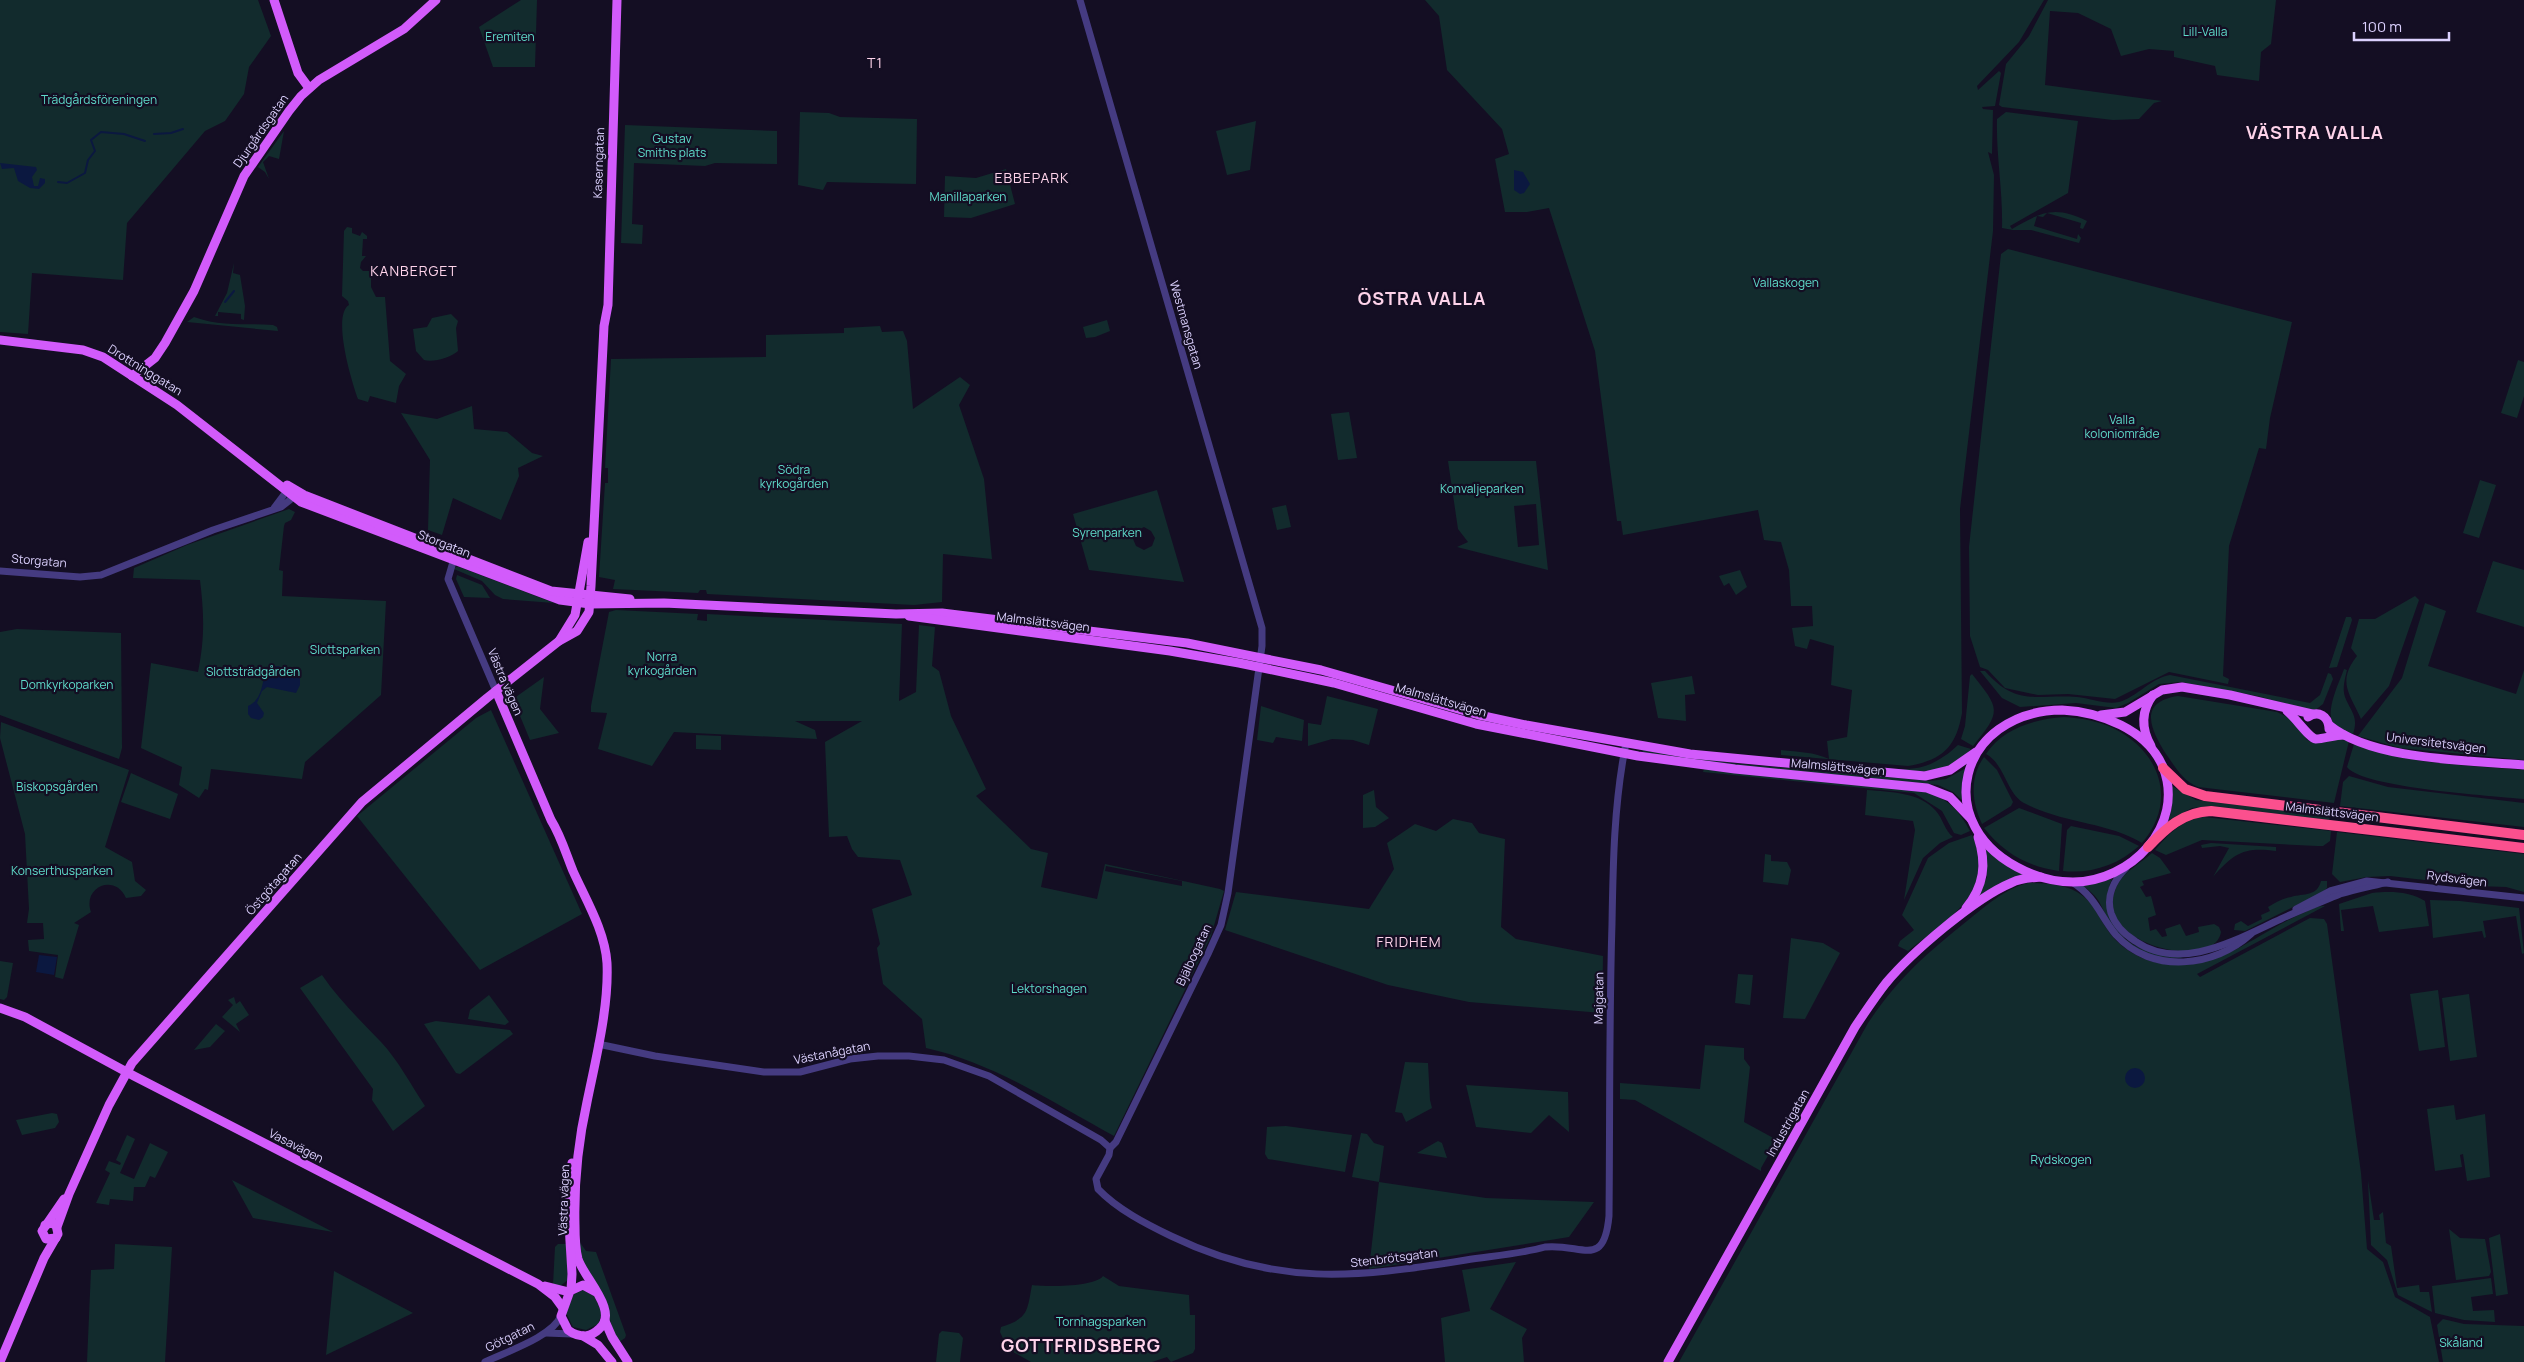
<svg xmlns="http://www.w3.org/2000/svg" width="2524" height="1362" viewBox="0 0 2524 1362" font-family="Manrope,sans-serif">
  <rect width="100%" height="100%" fill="#140e23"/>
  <g fill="#122b2d" fill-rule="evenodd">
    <path d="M0,0H258L271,36L249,67L244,94L225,121L205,131L127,223L123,280L32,273L28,334L0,332Z"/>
    <path d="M521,0H537L535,67H493L479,27Z"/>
    <path d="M1425,0H2044L2019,42L1977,86L1978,90L1999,71L2001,73L1995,106L1982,107L1983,109L1993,110L1992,154L1988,152L1994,175L1993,231L1960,509L1962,713C1956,747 1943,760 1908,766L1781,755V750C1799,752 1814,752 1829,759L1827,741L1847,737L1852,690L1831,685L1834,646L1810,639L1807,649L1795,646L1792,628L1813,626L1812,606H1791L1789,570L1781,542L1764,540L1758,510L1623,535L1621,521H1617L1595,351L1549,208L1527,212H1505L1495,159L1509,154L1502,129L1447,70L1439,16Z"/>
    <path d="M2048,0H2276L2271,44L2261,52L2259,81L2217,75L2215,66L2174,57V51L2149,49L2121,56L2111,29L2078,13L2050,11L2045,85L2162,101L2154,103L2139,119L2113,120L2002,107L1999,105L2006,64L2029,36Z"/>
    <path d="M800,112L829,113L840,117L917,119L916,184L827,182L823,190L798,185Z"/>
    <path d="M2006,112L2078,121L2068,193L2010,226L2012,229C2041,212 2055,205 2087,221L2083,229L2080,228L2081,223L2047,213L2043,217L2037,216L2034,226L2077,239L2078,234L2081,238L2079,243L2031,230H2013L2002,228C2003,191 1996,156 1997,119Z"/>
    <path d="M1256,121L1250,170L1227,175L1216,131Z"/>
    <path d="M625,125L777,131V164L715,163L705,166L634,163L632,224L643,225L642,244L621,243Z"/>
    <path d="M284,131L279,159L269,156L263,162L269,179L265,172L258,167Z"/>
    <path d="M1006,169L1015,204L971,218L944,217L945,176L976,178Z"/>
    <path d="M347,227L352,228V233L360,236L362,232L367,236V239H363L362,256H366L361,262L360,268L363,271H371V287L376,297H385L390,361L406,374L399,386L396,403L370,396L368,402L358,399C351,380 332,315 349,305L348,301L342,296L344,231Z"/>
    <path d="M2008,249L2292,322L2270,418L2266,449L2259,448L2229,546L2223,676L2229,679L2228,684L2169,672L2115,699L2068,694L2038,695L2005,688L1988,670L1980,667L1970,636L1969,547L2001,254Z"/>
    <path d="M234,263L233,273L240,275L245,306L244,320L241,319V314L218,312V316H215L227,293Z"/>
    <path d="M451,314L458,321L456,328L458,351C452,357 433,363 424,360L416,351L413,329L427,327L432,318Z"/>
    <path d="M194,317C221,327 245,323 273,325L277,327L278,331L187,322Z"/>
    <path d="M1107,320L1110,331L1095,337L1086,338L1083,327Z"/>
    <path d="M880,326L882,332L903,331L907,341L913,409L960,377L970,385L959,405L984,479L992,559L943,554L942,602L914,605L707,594L706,590H700L698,593L613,589L615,580L599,577L605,483H608V468H605L611,359L766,357V335L844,333V328Z"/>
    <path d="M2518,360L2524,362V396L2517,418L2501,413Z"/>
    <path d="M472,406L474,429L507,432L532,453L543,456L518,468L519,476L501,520L453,498L442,535L428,530L430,460L401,413L437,419Z"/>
    <path d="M1349,412L1357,458L1338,460L1331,414Z"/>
    <path d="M1448,461H1536L1548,570L1457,547L1468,542L1458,529ZM1536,504L1539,545L1518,547L1514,506Z"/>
    <path d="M2480,480L2496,485L2479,538L2463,533Z"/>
    <path d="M1157,490L1184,582L1089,570L1073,514ZM1144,527L1151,531L1155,538L1152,546L1144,550L1136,546L1133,539L1136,531Z"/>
    <path d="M1286,505L1291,527L1277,530L1272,508Z"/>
    <path d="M289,509L295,512L291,520L285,523L284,526L279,570L283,571L282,596L386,601L381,695L305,762L302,779L211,769L208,790L205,789L199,798L179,785L182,767L141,748L151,663L198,672C205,638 204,613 200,580L133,578L134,568L187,545Z"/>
    <path d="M2493,561L2524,570V627L2476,612Z"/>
    <path d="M456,567H459L554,603L503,599L495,595L482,581L454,569Z"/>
    <path d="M1740,570L1747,587L1736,595L1729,583L1724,586L1719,576Z"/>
    <path d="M457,575L482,585L490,598L464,597L456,579Z"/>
    <path d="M2415,596L2419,600L2389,686L2361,719C2351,695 2336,682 2357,656L2351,648L2359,619H2375Z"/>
    <path d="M2425,603L2446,611L2428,666L2516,694L2524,670V760L2400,748L2358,736L2402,678Z"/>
    <path d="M616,610L698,614L697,620L707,621V614L902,624L899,701L916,692L919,625L935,627L932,666L939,671L951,716L986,789L976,796L1031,849L1048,853L1041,887L1097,899L1105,864L1220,889L1224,891L1211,936L1114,1136C1053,1103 994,1063 926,1048L922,1019L883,984L877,948L880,944L872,909L912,895L900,860L858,857L852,849L847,836L829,837L825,742L862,721H795L815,730L817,739L674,732L652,766L598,749L607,713L591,712V706L609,612ZM1106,866L1182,881V886L1105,871Z"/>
    <path d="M2346,617H2351L2352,620L2337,667L2329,668Z"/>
    <path d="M17,629L121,633L122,748L119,759L0,715V632Z"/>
    <path d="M2344,669L2347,670C2345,679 2342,688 2345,697C2351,712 2359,717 2353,734C2347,731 2340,729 2335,725C2323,714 2340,681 2344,669Z"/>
    <path d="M1980,671H1985C2017,707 2035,694 2077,697C2090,698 2106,705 2119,702C2137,697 2151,678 2170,675L2310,703L2320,695L2328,673L2331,674L2333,679L2323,704L2314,711L2257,696L2181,682L2159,684L2128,703L2116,708L2076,703L2020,707L2002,698Z"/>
    <path d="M1972,674C2000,709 2002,711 1973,746L1961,739L1965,726L1970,676Z"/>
    <path d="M1692,676L1695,694L1685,695L1686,721L1658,718L1651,683Z"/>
    <path d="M544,677L540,709L559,733L530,740L513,699Z"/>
    <path d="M1327,696L1378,709L1369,745L1353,740L1332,739L1308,746V723L1321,725Z"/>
    <path d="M2178,696L2277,712L2292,719L2307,740L2312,742L2334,739L2349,741L2334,803L2198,787C2182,780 2176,768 2166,754C2151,730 2137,702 2178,696Z"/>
    <path d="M1261,706L1304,720L1302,741L1276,737L1273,743L1257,740Z"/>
    <path d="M491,710L582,914L480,970L357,816L476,718Z"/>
    <path d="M2064,717C2081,718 2098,721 2113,728C2160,751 2178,801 2142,843C2108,822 2063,823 2026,804C2006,795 2006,765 1986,754C2003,728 2035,719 2064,717Z"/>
    <path d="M1,722L129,770L105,847L132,862L135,881L146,890L141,896L126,898C115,873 82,887 91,912L74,923L79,925L63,979L55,977L58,955L29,951L28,940L44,939L43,923H27L29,909L25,834L0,738Z"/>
    <path d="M696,735L721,736V750L696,749Z"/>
    <path d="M2354,744C2408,765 2467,765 2524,770V799C2494,796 2362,788 2347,767Z"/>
    <path d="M1958,745L1971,749C1942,784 1895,770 1856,765C1899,769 1923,778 1958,745Z"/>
    <path d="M1643,750L1731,763L1930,781L1946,779L1966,768L1963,785L1964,802L1953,792L1938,785L1731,765L1642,753Z"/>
    <path d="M1984,757L1997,770L2013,802L2011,806L1982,824C1972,803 1969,778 1984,757Z"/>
    <path d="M1704,769L1925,791C1948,799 1959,810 1970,831L1961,835L1954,833L1942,811L1914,793L1703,772Z"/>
    <path d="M131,773L178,794L170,819L121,802Z"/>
    <path d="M2349,776L2388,787L2524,803V827L2340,806L2343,782Z"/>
    <path d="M2172,786L2196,800L2330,816L2329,820L2213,806L2192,808L2169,820L2172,807Z"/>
    <path d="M1374,790L1376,807L1389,818L1375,827L1363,828V795Z"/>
    <path d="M1867,790C1890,792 1920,792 1936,811C1943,819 1945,831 1953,837L1940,843L1923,858L1904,900L1915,830L1913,821L1865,815Z"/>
    <path d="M2019,808L2062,824L2059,871C2026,866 2004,853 1984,828Z"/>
    <path d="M2204,817L2331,831L2330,841L2323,846H2317L2202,840L2166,855L2155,850C2169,834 2181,820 2204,817Z"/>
    <path d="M1453,819L1472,823L1479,833L1505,839L1501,927L1516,939L1603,956L1602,1013L1469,1002L1388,985L1225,930L1236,892L1369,909L1394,869L1387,843L1415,824L1436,831Z"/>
    <path d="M2071,826L2119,836L2139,846C2118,865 2091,874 2063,871L2067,830Z"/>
    <path d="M2337,832L2524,854V892L2506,887L2476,886L2390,876L2367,877L2340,882L2332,874Z"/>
    <path d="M1972,835C1998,892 1946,921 1908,951L1898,946L1900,941L1914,930L1902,915L1928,858L1949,843Z"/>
    <path d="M2211,843L2276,847V851C2244,847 2234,853 2213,877L2229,848L2220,846L2202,848L2201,845Z"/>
    <path d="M1986,848L2004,863L2024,874L1998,884L1974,904L1987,877Z"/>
    <path d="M2152,853L2160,858L2171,873L2142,881L2144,885L2140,887L2146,897L2151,896L2156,915L2148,918L2150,931L2156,929L2162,937L2167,936L2165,929L2180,924L2186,936L2199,932L2198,927L2214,924L2219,927L2221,932C2214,974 2085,943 2118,884C2125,871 2141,863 2152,853Z"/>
    <path d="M1765,854L1771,855V861L1787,862L1791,870L1788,885L1763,882Z"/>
    <path d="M2112,879C2098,909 2117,944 2150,951C2160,954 2175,953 2183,958C2155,960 2129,950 2112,926C2100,909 2104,900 2083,886Z"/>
    <path d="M2321,881H2327V888L2323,892L2245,931L2234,930L2235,924L2241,921L2248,926L2262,919L2261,915L2270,911L2268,907C2275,903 2283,898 2291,897C2304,893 2317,897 2321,881Z"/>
    <path d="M2028,883C2046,883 2068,884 2083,896C2093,903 2098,916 2105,926C2117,947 2141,961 2164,964C2218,972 2255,934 2301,914C2308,911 2317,905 2325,906L2197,974L2200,977L2310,918L2324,919L2327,924L2361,1173L2367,1249L2383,1262L2395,1297L2430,1317L2439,1362H1679L1868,1023C1899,977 1925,955 1967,921C1986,906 2004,889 2028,883Z"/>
    <path d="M2372,893C2389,891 2410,891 2425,901L2429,926L2379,932L2373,906L2341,910L2344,931H2341L2339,904Z"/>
    <path d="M2430,900L2460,901L2519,908L2524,953L2522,954L2516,916L2483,921L2486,937L2484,938L2482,931L2433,938Z"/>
    <path d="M1791,938L1823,943L1840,953L1805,1019L1783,1018Z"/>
    <path d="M0,961L13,963L7,997L4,1000L0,999Z"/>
    <path d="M1738,974L1753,975L1750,1005L1735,1003Z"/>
    <path d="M322,975C339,1000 360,1020 381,1042C398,1060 411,1085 425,1106L393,1131L372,1100L373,1089L300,988Z"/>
    <path d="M2438,990L2445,1047L2419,1051L2410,994Z"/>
    <path d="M2469,994L2477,1057L2450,1061L2442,998Z"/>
    <path d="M489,995L509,1022L505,1025L468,1019L470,1010Z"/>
    <path d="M234,997L236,1004L240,1001L249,1015L236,1024L240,1032L222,1017L233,1005L228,1000Z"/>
    <path d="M436,1021L510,1030L513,1034L460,1074L456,1073L424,1024Z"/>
    <path d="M216,1024L225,1031L210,1047L194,1050Z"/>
    <path d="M1705,1045L1744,1048V1059L1750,1067L1744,1122L1777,1140L1761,1168V1171L1635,1100L1620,1099V1083L1700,1089Z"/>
    <path d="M1405,1062L1428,1063L1430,1100L1432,1108L1406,1122L1402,1113L1395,1112Z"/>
    <path d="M1466,1085L1568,1092L1569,1132L1549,1115L1531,1133L1476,1127Z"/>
    <path d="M2454,1105L2456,1120L2485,1114L2490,1177L2467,1181L2463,1154L2460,1155L2462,1167L2435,1171L2427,1109Z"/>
    <path d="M52,1113L57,1114L59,1122L55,1128L22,1135L16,1120Z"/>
    <path d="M1286,1126L1352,1135L1345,1172L1268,1159L1265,1154L1267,1127Z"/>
    <path d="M1361,1133L1367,1134L1374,1143L1384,1146L1379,1182L1486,1198L1594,1202L1569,1237L1369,1269L1379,1182L1352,1177Z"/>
    <path d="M127,1135L135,1139L120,1173L134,1179L150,1143L168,1152L155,1178L150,1176L145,1187H134L133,1201L110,1199L109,1205L96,1203L110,1173L105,1170L109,1161L120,1165L121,1163L116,1160Z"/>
    <path d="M1438,1141L1442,1143L1447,1158L1417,1153Z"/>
    <path d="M232,1180L333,1232L253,1218Z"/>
    <path d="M2368,1180L2374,1220H2380L2379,1215L2383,1212L2386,1243L2391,1246L2397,1288L2419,1285L2420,1292H2429L2432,1312L2398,1295L2387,1260L2371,1245Z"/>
    <path d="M2449,1229L2460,1238L2485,1239L2491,1272L2489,1276L2456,1280Z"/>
    <path d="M2500,1234L2508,1294L2496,1296L2489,1238Z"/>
    <path d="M579,1241L586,1251L596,1252L626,1335L625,1338L619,1342L612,1328L606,1302L588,1274L581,1257Z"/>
    <path d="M115,1244L172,1247L165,1362H87L91,1270L114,1269Z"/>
    <path d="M558,1244H566L568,1280L560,1286L553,1285L555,1247Z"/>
    <path d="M1516,1262L1490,1309L1527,1329L1522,1338L1524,1362H1445L1441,1318L1470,1311L1462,1270Z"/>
    <path d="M334,1271L413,1313L326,1355Z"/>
    <path d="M1103,1276L1119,1286L1189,1295L1190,1315H1195V1349L1193,1353L1171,1362L1167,1357L1152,1362H1031L1008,1349L1000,1332L1001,1327C1029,1318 1027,1311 1032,1285C1046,1287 1095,1287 1103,1276Z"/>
    <path d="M2491,1278L2493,1294L2471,1297L2473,1311L2494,1310L2495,1322L2464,1320L2435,1313L2432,1286Z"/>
    <path d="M583,1290L594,1296L602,1313L598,1324L586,1330L573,1327L566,1313L574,1294Z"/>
    <path d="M2443,1319L2464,1324L2524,1326V1362H2443L2437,1325Z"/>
    <path d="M942,1331L959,1333L963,1338L960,1362H936L939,1334Z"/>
  </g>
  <g fill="#0b1840">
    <path d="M0,163L36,167L37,170L32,177L34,186H38L40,178L45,179V183L39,189L30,188L18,181L14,168L2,169Z"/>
    <path d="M1514,170L1523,172L1530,184L1524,193L1520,194L1514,190Z"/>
    <path d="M278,666L295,672L300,677V685L296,693L267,687L262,691L257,703L264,713L263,717L259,720L251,718L248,714V706C265,698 260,680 269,667Z"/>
    <path d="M39,955L57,957L54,975L36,972Z"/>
    <circle cx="2135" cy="1078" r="10"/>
  </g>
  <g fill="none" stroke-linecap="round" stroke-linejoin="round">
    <g stroke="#0b1840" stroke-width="2">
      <path d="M154,134L171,133L183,129"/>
      <path d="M58,182L67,183L85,173L88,160L95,151L91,140L101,132L124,134L145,141"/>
      <path d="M225,302L234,291"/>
    </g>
    <g stroke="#453b81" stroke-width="7">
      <path d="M1080,0L1262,628V646L1228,893L1221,925L1208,954L1116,1142L1110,1148L1109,1155L1096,1179L1098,1189C1117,1209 1146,1224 1171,1236C1276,1287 1355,1278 1466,1260C1492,1256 1520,1254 1545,1247C1582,1243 1604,1270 1609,1216C1610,1118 1609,1021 1612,924C1613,863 1614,803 1626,743"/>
      <path d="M455,555L448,579L496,691"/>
      <path d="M0,571L80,577L101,575L213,530L281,507L290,500L293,491L286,492L274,508"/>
      <path d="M2126,868C2114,880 2106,896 2111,913C2115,925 2124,934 2135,941C2181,973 2237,939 2281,919C2300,910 2321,902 2340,894C2356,889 2372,886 2388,882"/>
      <path d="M2072,882C2096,897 2100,916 2116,935C2152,975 2215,967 2251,934"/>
      <path d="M2296,909L2330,891L2367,881L2524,898"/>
      <path d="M598,1044L655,1056L764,1072H800L850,1059L878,1056H909L944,1060L989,1076L1101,1140L1110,1148"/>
      <path d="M546,1333L572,1334"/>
      <path d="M485,1362C505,1352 552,1337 561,1316"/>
    </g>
    <g stroke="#d25bfb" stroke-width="9">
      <path d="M274,0L298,73L309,88"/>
      <path d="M0,340L83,350L103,357L177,405L301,502L560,600L590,604L664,603L896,614L942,613L1187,643L1321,670L1479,715L1526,725L1690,754L1925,776L1950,770L1976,752"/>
      <path d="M132,376L155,358L165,343L194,291L244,176L289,111L301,96L319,80L404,29L436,0"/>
      <path d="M287,485L304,495L551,591L630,599"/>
      <path d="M909,616L1170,651L1239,663L1334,683L1476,724L1638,756L1735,769L1927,788L1950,797L1971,819"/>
      <path d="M559,641L575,615L588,542"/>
      <path d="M496,691L551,820C561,836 566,854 573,871C586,900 605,931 607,963C609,1007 596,1058 587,1102C578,1142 574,1184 575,1225C575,1237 575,1248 578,1259C584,1278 620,1312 599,1329C595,1333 591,1335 586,1336C579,1336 573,1334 568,1330L561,1316L570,1291L583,1285L596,1292"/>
      <path d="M2062,710C2100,712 2147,729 2163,767C2186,826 2130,882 2073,882C2057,882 2040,878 2025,871C1928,827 1958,711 2062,710Z"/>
      <path d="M2287,711C2296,718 2309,738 2316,739C2324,739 2334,735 2344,735"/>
      <path d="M2101,715L2125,712L2162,690L2182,687L2230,695L2312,714"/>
      <path d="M2308,717C2318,710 2329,716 2329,729"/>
      <path d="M2329,725C2373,761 2469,760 2524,765"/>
      <path d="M2151,746C2141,728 2141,711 2153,695"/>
      <path d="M1966,908C1984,886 1987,864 1978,837"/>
      <path d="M0,1008L25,1017L134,1076L538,1284L555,1297L563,1308"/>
      <path d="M57,1227L69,1194L109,1105L132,1063L362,802L487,698L559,641L577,631L589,612L591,586L604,326L608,305L617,0"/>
      <path d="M56,1238L46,1239L42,1231L64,1199"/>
      <path d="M545,1286L569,1292"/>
      <path d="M571,1290L572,1274L568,1208L572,1163"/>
      <path d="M605,1321L612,1337L628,1362"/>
      <path d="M583,1336L598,1345L612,1362"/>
      <path d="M0,1362L44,1258L58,1234L56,1225L51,1223L45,1225"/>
      <path d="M1668,1362L1855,1027C1865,1012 1875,997 1886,983C1911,953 1975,898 2011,883C2020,878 2030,878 2041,877"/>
    </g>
    <g stroke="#fb508e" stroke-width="10">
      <path d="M2163,768L2185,789L2205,796L2524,835"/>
      <path d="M2148,847C2166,828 2183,812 2211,811L2524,848"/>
    </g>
  </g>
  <g text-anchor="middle" stroke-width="4.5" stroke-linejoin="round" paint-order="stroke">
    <g font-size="12" fill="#5fdccb" stroke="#140e23">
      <text x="2205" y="36">Lill-Valla</text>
      <text x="510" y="41">Eremiten</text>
      <text x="99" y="104">Trädgårdsföreningen</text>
      <text x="672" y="143">Gustav<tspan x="672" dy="14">Smiths plats</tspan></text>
      <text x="968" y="201">Manillaparken</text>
      <text x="1786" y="287">Vallaskogen</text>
      <text x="2122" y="424">Valla<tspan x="2122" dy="14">koloniområde</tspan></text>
      <text x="794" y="474">Södra<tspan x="794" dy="14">kyrkogården</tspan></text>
      <text x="1482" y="493">Konvaljeparken</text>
      <text x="1107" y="537">Syrenparken</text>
      <text x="345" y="654">Slottsparken</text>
      <text x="662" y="661">Norra<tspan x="662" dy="14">kyrkogården</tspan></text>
      <text x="253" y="676">Slottsträdgården</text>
      <text x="67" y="689">Domkyrkoparken</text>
      <text x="57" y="791">Biskopsgården</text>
      <text x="62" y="875">Konserthusparken</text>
      <text x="1049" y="993">Lektorshagen</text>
      <text x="2061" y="1164">Rydskogen</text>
      <text x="1101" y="1326">Tornhagsparken</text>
      <text x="2461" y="1347">Skåland</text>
    </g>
    <g font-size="12" fill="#dcd1fe" stroke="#140e23">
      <text transform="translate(261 131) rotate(-55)" y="4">Djurgårdsgatan</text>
      <text transform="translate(599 163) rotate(-88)" y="4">Kaserngatan</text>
      <text transform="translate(1186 325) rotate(74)" y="4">Westmansgatan</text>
      <text transform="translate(145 370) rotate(32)" y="4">Drottninggatan</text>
      <text transform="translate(444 544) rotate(21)" y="4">Storgatan</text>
      <text transform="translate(39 561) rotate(5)" y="4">Storgatan</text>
      <text transform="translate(1043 622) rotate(7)" y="4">Malmslättsvägen</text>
      <text transform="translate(505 682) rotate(67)" y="4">Västra vägen</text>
      <text transform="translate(1441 700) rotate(16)" y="4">Malmslättsvägen</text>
      <text transform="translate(2436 743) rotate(7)" y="4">Universitetsvägen</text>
      <text transform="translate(1838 767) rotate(5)" y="4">Malmslättsvägen</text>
      <text transform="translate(2332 812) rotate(7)" y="4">Malmslättsvägen</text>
      <text transform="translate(2457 879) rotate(7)" y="4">Rydsvägen</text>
      <text transform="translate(274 884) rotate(-49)" y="4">Östgötagatan</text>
      <text transform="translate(1194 955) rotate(-65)" y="4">Bjälbogatan</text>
      <text transform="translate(1599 998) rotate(-89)" y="4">Majgatan</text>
      <text transform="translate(832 1053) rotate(-11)" y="4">Västanågatan</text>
      <text transform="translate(1788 1123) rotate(-61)" y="4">Industrigatan</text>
      <text transform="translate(296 1146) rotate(27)" y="4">Vasavägen</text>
      <text transform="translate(564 1200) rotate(-88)" y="4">Västra vägen</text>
      <text transform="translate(1394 1258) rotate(-7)" y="4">Stenbrötsgatan</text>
      <text transform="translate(510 1337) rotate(-26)" y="4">Götgatan</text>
    </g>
    <g font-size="14" letter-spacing="1" fill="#fed3ea" stroke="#140e23">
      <text x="875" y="68">T1</text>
      <text x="1032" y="183">EBBEPARK</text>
      <text x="414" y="276">KANBERGET</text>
      <text x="1409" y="947">FRIDHEM</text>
    </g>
    <g font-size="18" font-weight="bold" letter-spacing="1" fill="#fed3ea" stroke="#140e23">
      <text x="2315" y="139">VÄSTRA VALLA</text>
      <text x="1422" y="305">ÖSTRA VALLA</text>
      <text x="1081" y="1352">GOTTFRIDSBERG</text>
    </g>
  </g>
  <path d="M2354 32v8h95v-8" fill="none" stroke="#dcd1fe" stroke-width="2.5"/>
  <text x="2362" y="32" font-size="15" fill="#dcd1fe" stroke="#140e23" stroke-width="4" paint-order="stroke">100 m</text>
</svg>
